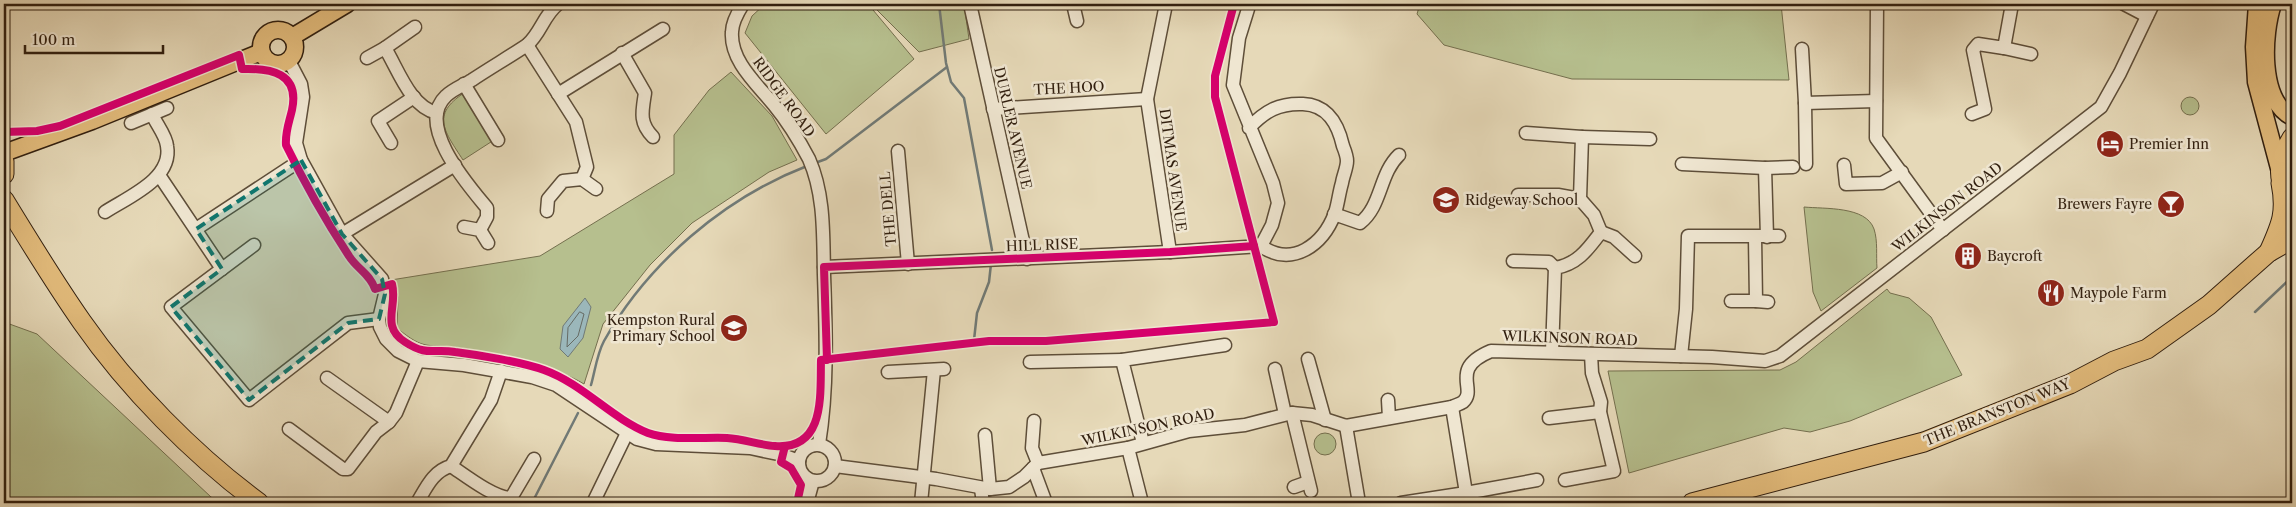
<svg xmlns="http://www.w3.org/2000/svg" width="2296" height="507" viewBox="0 0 2296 507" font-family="'Libre Caslon Text',serif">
  <rect width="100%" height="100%" fill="#e6d9b8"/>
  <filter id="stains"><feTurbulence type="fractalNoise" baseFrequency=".004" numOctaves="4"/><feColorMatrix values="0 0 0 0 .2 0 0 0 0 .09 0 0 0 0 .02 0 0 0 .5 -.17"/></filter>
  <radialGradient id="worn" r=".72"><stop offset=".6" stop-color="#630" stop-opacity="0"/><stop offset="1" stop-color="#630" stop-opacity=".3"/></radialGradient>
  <g fill="#b6bf8e" stroke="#746f4e">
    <path d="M765,4H868L914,59L826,134L745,33L752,16Z"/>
    <path d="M871,4H964L969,39L919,52Z"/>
    <path d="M1420,4H1781L1789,80L1572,79L1444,45L1417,14Z"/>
    <path d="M731,72L772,116L797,160L769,172L692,223L650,265L603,324L584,384C557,367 494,353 460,348C427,343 426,352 397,328L398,297L391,280L540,256L674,174V135L709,90Z"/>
    <path d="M464,93L494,140L463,160C445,132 430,115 464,93Z"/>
    <circle cx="2190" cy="106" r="9"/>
    <path d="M1804,207C1825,209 1866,206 1874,229C1878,241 1876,256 1877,268L1821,311L1813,292Z"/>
    <path d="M1887,289L1890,293L1909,298L1931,317L1962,375L1850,421L1810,432L1784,428L1629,473L1608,371L1780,370L1796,362Z"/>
    <path d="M4,322L37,334L211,497L221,503H4Z"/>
    <circle cx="1325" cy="444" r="11"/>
  </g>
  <path fill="#9bb7ba" stroke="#717a76" d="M585,298L591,307L583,338L568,357L560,349L563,326Z"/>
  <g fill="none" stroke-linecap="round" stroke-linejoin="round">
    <path stroke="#666b64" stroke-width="1" d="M580,312L584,314L578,336L567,347L568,328Z"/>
    <g stroke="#717a76" stroke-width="2.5">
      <path d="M939,4L946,63L951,82L964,98L992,250"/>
      <path d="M815,163L826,159L947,67"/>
      <path d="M2255,312L2292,277"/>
      <path d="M974,340L977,313L989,282L991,264"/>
      <path d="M591,385C595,371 597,354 604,341C648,263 724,198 807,166"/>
      <path d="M532,503L578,413"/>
    </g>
    <g stroke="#5e4e39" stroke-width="15">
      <g id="minor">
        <path d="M743,4C738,12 732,22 732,32C730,61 757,84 774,105C788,122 799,140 809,159C825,195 823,236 824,275C826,332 828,388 819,444"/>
        <path d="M970,4L1027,259"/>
        <path d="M1073,4L1077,21"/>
        <path d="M1166,4L1147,99L1170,252"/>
        <path d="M1246,4L1248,9L1239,38L1233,85L1273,183L1278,203L1272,225L1261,246C1292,268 1323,245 1335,213C1338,204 1339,193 1342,183C1343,176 1347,168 1347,161C1347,156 1345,151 1343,146C1338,124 1328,105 1303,104C1279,103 1265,111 1249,128"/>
        <path d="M1877,4L1876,138L1943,230"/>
        <path d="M2124,4L2147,16"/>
        <path d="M527,45L576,122L587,167L582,179"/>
        <path d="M385,48L415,27"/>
        <path d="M2004,48L2031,54"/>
        <path d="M1802,49L1805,103L1876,101"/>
        <path d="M622,53L645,93C642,112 639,123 653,137"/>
        <path d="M367,58L385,48C398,69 410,107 437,113"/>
        <path d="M289,61L301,84L303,97L296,143L301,160L342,234L382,279L385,294L379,319L380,327L386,339L398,351L418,361L464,365L532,377L556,385L637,439L656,444L750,448L783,455L799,461"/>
        <path d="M464,84L498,140"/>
        <path d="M558,94L663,29"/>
        <path d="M1805,103L1806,164"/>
        <path d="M993,109L1147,99"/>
        <path d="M1972,114L1985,109L1973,50L1978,44L2004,48L2012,4"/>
        <path d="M131,123L167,108"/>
        <path d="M1526,133L1582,137"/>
        <path d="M391,143L378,121L414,97"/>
        <path d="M898,151L908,264"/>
        <path d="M1682,164L1765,168L1793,167"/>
        <path d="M1844,165L1846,184L1882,183L1902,172"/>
        <path d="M1765,168L1767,237"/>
        <path d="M159,175L222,269"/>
        <path d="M1518,195H1558L1580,199"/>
        <path d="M547,211L548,199L563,181L582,179L596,189"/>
        <path d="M105,212C128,197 173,179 167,146C166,135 156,124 152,114"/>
        <path d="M1334,214L1360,223C1382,206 1379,174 1399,155"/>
        <path d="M464,227L480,230L488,243"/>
        <path d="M196,229L301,160"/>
        <path d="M480,230L487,217V208C468,185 415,125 446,96C453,89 464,85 472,80C490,68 509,57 527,45C541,33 543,16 558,4"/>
        <path d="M1601,232L1614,237L1635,256"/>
        <path d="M342,234L455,165"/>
        <path d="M1755,237L1756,301L1768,302"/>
        <path d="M254,245L171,307L249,400L348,323L379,319"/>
        <path d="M1513,261L1549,262L1555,268"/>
        <path d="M824,267L1170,252L1261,246"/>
        <path d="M1731,301H1756"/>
        <path d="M1552,352L1555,268C1578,264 1588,249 1601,232L1594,215L1580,199L1582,137L1650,139"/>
        <path d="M1681,356L1686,309L1688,236H1779"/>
        <path d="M1308,359L1325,420"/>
        <path d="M1030,362L1122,360"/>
        <path d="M1275,369L1285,414"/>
        <path d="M888,372L944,369"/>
        <path d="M327,378L389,422"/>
        <path d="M1388,400L1389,418"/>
        <path d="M1292,413L1311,491"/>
        <path d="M1549,418L1600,412"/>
        <path d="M1034,421L1032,448L1038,463"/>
        <path d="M1346,426L1359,503"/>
        <path d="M289,429L343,469H348L376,432L389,422L396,413L418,361"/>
        <path d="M985,435L990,489"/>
        <path d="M1143,443L1122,360L1225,345"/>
        <circle cx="817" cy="463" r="18"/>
        <path d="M1128,448L1142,503"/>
        <path d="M451,466C466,476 494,498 511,498L534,459"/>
        <path d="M835,466L936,479L990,489L1009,487L1024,477L1038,463L1128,448L1189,431L1245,425L1292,413L1312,415L1346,426L1452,407C1456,405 1460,404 1463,402C1478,389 1448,369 1491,351L1712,357L1765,361L1780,356L2101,107L2120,73L2153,4"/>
        <path d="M1033,468L1046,503"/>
        <path d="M1565,480L1614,471L1600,412L1601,402L1592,373L1591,354"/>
        <path d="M1294,487L1308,482"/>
        <path d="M981,489L983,503"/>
        <path d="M1466,493L1537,480"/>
        <path d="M417,503C426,488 433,471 451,466L491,400L501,371"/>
        <path d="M593,503L627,433"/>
        <path d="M807,503L813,481"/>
        <path d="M921,503L934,370"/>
        <path d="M1401,503L1466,493L1452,407"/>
      </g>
    </g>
    <g stroke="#311f0f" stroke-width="19">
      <g id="major">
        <path d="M2257,4L2254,47L2256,82L2280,172"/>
        <path d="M2273,4C2263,34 2259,100 2292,117"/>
        <circle cx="278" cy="47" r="17"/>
        <path d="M292,37L347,4"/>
        <path d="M4,153L92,121L261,52"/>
      </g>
    </g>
    <g stroke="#311f0f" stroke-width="21">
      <g id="highway">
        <path d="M4,161V174"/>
        <path d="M2286,193C2276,174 2281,155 2292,138"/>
        <path d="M4,200C29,241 54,282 82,322C128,388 194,455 259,503"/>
        <path d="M2269,252C2281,225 2287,213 2281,183"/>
        <path d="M1692,503L1924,442L2070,384L2114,361L2147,349L2209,305L2269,252L2292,239"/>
      </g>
    </g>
    <use href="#minor" stroke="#efe6d1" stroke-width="12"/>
    <use href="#major" stroke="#e3bc7c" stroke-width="16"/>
    <use href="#highway" stroke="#e3bc7c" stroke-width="19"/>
    <g stroke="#efe6d1" stroke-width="11">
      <g id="cycleway">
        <path d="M4,132L37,131L60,126L239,55L242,69C271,68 300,73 292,110C289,123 285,132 286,145C305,184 326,221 349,256C357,269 370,274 375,289L392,284C398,306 380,326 405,342C428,357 433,348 455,352C479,355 522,362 544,370C583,384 611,418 648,433C669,441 704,437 727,438C744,439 759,445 775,446C826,450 820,394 821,360L989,341H1046L1274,322L1215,97V76L1234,4"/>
        <path d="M827,360L824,267L1170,252L1254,246"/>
        <path d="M785,446L781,462L791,468L801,485L797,503"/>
      </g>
    </g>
    <use href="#cycleway" stroke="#d6006c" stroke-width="8"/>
  </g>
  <path fill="#0f766e" fill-opacity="0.2" stroke="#0f766e" stroke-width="4" stroke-dasharray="10 6" stroke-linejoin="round" d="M301,160L342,234L382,279L385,294L379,319L348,323L249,400L171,307L222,269L196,229Z"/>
  <defs>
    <g id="hotel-disc" transform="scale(1.4375)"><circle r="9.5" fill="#8f2418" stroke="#efe6d1"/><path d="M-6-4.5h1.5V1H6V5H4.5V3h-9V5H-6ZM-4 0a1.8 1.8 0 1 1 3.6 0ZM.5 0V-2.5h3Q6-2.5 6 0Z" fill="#fff"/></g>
    <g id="school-disc" transform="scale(1.4375)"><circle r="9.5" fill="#8f2418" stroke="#efe6d1"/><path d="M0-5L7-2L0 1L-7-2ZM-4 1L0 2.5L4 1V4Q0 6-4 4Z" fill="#fff"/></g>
    <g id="bar-disc" transform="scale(1.4375)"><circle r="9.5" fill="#8f2418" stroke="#efe6d1"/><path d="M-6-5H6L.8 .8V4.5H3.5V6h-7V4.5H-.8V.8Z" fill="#fff"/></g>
    <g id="building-disc" transform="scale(1.4375)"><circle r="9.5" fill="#8f2418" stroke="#efe6d1"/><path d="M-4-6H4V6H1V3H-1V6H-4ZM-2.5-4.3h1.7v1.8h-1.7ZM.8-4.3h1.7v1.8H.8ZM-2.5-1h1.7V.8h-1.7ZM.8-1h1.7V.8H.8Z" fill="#fff"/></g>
    <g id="restaurant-disc" transform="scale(1.4375)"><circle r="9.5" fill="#8f2418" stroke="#efe6d1"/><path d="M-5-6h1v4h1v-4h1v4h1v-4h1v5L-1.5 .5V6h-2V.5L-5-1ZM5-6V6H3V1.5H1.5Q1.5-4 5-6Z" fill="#fff"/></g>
  </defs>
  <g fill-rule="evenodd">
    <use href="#hotel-disc" x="2110" y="144"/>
    <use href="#school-disc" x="1446" y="200"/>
    <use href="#bar-disc" x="2171" y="204"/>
    <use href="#building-disc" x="1968" y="256"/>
    <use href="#restaurant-disc" x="2051" y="293"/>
    <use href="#school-disc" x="734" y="328"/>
  </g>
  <g text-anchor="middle" stroke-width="5" stroke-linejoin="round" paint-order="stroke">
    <g font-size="14" fill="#311f0f" stroke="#efe6d1">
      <text transform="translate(1069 88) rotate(-3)" y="5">THE HOO</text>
      <text transform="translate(784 97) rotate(54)" y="5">RIDGE ROAD</text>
      <text transform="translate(1013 128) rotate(77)" y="5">DURLER AVENUE</text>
      <text transform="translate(1173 170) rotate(82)" y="5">DITMAS AVENUE</text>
      <text transform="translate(1947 207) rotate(-38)" y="5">WILKINSON ROAD</text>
      <text transform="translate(888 209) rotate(-95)" y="5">THE DELL</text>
      <text transform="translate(1042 245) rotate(-2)" y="5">HILL RISE</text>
      <text transform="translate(1570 338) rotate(2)" y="5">WILKINSON ROAD</text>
      <text transform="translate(1997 412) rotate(-22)" y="5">THE BRANSTON WAY</text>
      <text transform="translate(1148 427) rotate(-12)" y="5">WILKINSON ROAD</text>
    </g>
    <g font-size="14" fill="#311f0f" stroke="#efe6d1" text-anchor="start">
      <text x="2129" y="149">Premier Inn</text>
      <text x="1465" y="205">Ridgeway School</text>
      <text x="2152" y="209" text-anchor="end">Brewers Fayre</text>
      <text x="1987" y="261">Baycroft</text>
      <text x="2070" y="298">Maypole Farm</text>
      <text x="715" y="325" text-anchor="end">Kempston Rural<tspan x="715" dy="16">Primary School</tspan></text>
    </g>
  </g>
  <rect width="2296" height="507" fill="none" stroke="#e6d9b8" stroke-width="20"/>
  <rect x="5" y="5" width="2286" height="497" fill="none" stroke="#311f0f" stroke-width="2.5"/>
  <rect x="10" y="10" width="2276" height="487" fill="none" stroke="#311f0f"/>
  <path d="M25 45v8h138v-8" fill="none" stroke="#311f0f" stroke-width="2.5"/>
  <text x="32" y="45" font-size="15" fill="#311f0f" stroke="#efe6d1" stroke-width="4" paint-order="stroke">100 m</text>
  <rect width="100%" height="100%" filter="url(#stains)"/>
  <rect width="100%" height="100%" fill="url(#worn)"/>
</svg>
